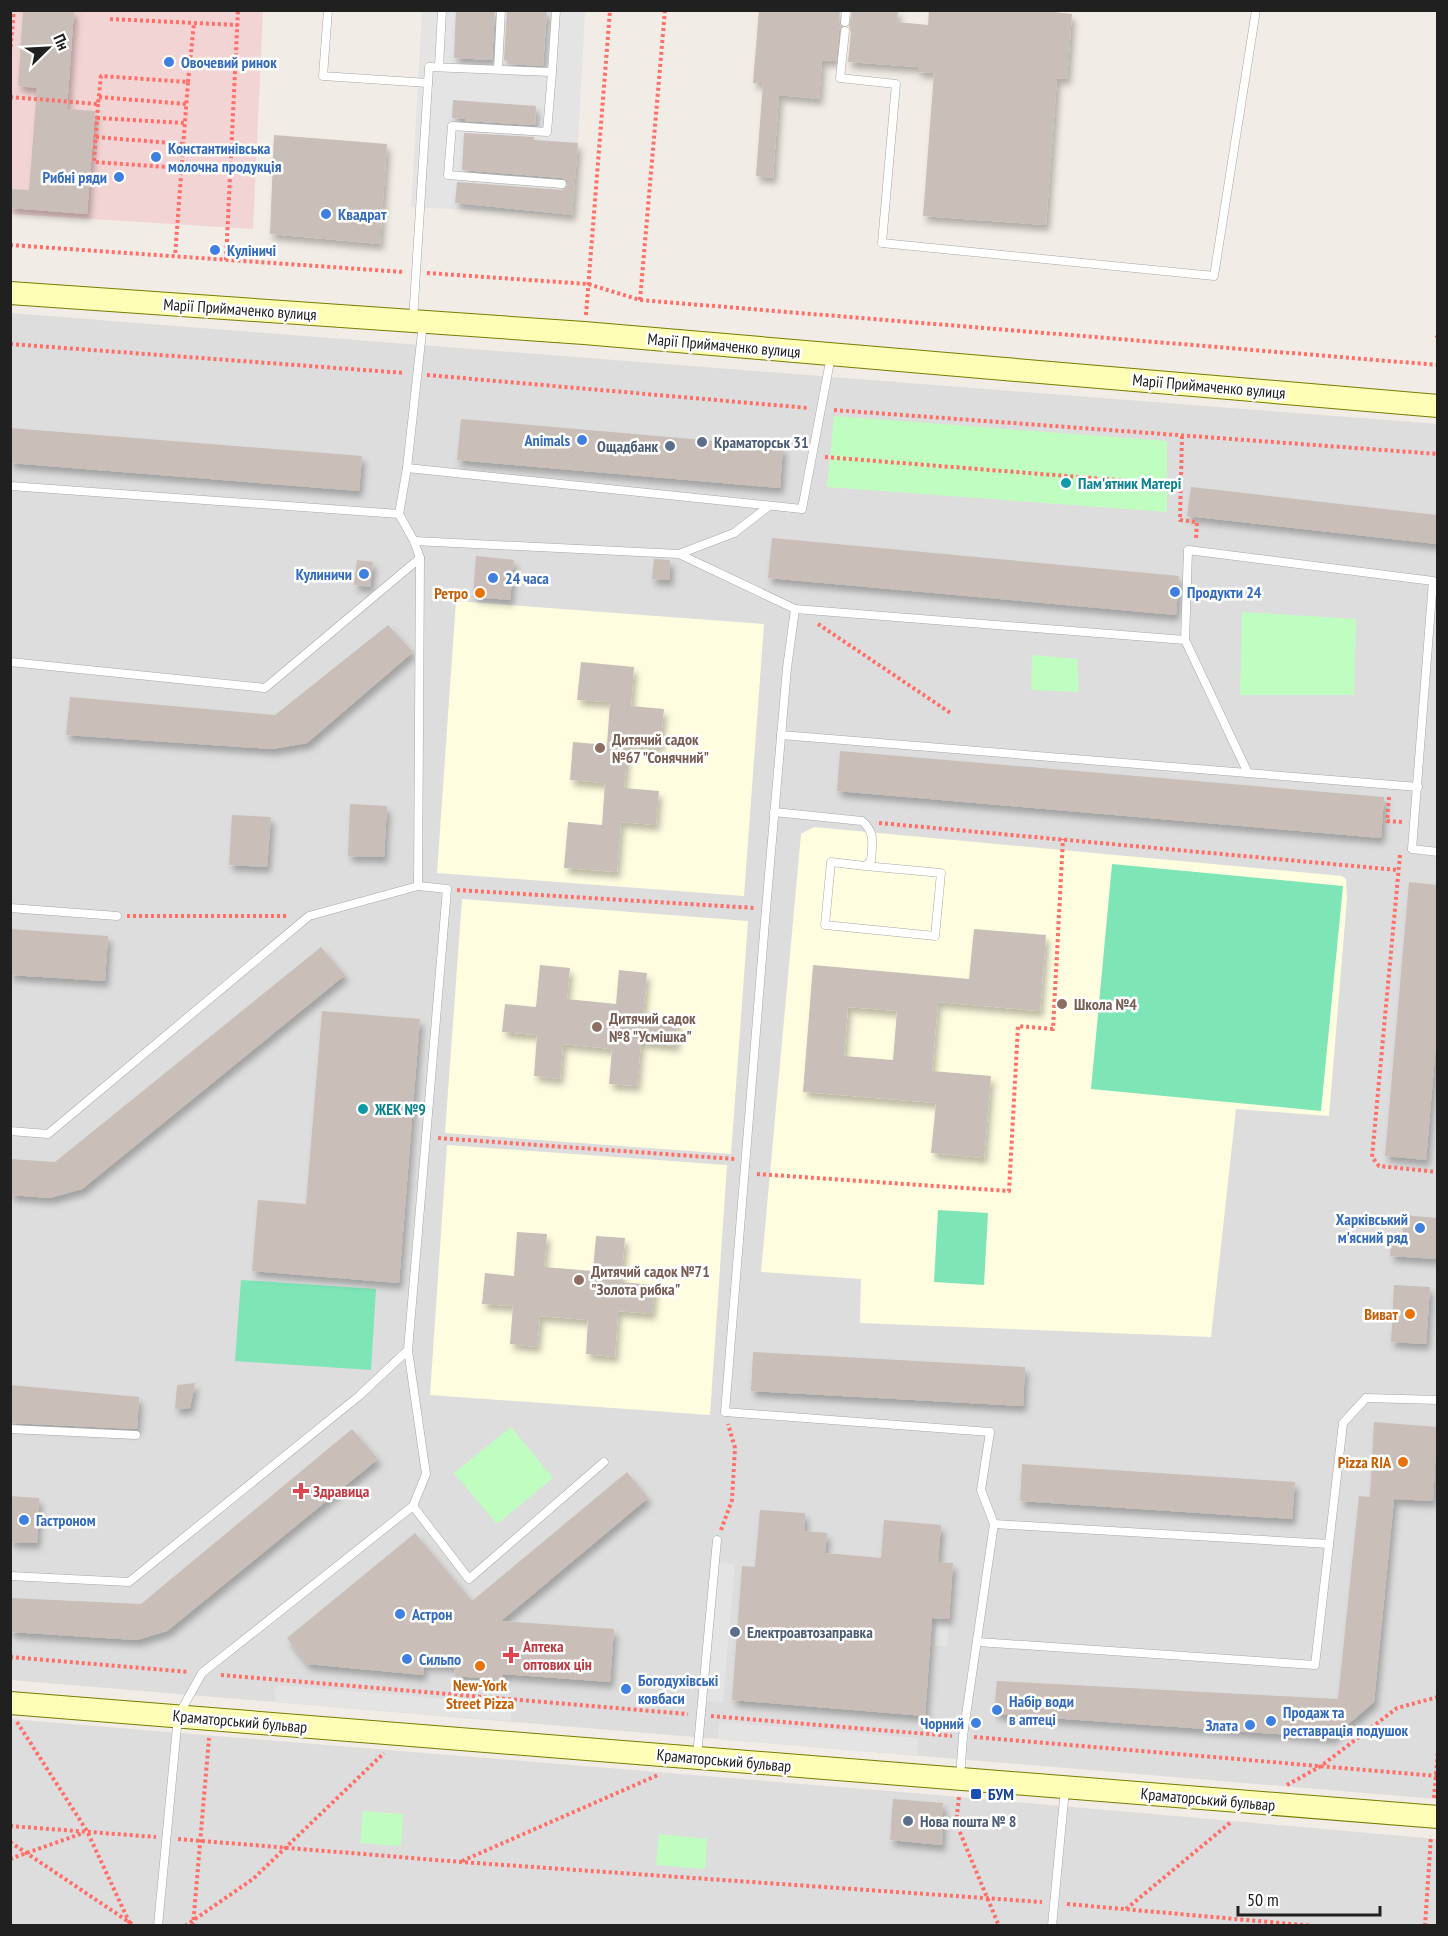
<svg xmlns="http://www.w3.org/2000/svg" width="1448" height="1936" viewBox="0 0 1448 1936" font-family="'PT Sans Narrow',sans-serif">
  <defs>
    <filter id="shadow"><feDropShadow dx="3.5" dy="6" stdDeviation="3" flood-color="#0004"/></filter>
  </defs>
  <rect width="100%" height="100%" fill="#f1ece5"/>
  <g fill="#dedddd">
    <path d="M10,313L1437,424V1799L11,1680Z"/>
    <path d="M10,1719L925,1794L1437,1839V1925H11Z"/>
  </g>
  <path fill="#f3d4d4" d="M10,11H263L253,229L11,214Z"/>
  <g fill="#fffde0">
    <path d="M456,601L764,624L744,896L437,873Z"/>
    <path d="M814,827L1342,876L1346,879L1347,898L1329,1116L1236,1109L1211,1337L860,1323L861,1279L761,1272L801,834Z"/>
    <path d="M462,899L748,921L731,1154L445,1133Z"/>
    <path d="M447,1145L727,1165L710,1415L430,1395Z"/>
  </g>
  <g fill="#c0fdc1">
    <path d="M834,416L1167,441V512L827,487Z"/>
    <path d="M1242,612L1356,619L1354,695H1240Z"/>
    <path d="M1032,655L1077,659L1079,692L1031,690Z"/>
    <path d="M511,1427L553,1478L497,1524L454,1473Z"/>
    <path d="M363,1811L403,1814L401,1846L360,1843Z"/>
    <path d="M659,1834L707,1839L705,1869L656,1865Z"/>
  </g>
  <g fill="#7ee5b7">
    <path d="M1112,864L1343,886L1321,1111L1091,1089Z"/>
    <path d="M938,1210L988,1213L984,1285L934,1282Z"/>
    <path d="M241,1280L376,1289L371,1370L235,1361Z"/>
  </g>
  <g fill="#e4e4e4">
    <path d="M422,11H585L578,143L572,215L411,207Z"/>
    <path d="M719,1562L735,1564L723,1702L707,1701Z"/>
    <path d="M937,1618L949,1619L947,1646H935Z"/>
    <path d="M276,1685L512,1704L511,1721L274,1702Z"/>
    <path d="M719,1722L918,1738L917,1756L718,1739Z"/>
  </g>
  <g fill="#c9beb8" fill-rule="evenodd" filter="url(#shadow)">
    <path d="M23,10H74L67,109L95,111L87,214L10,208V189L29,190L37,88L18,86Z"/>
    <path d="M456,10H495L492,60L454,58Z"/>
    <path d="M507,10H547L543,66L508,64V61L504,60Z"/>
    <path d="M759,10H840L839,22L841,27L839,30L836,61L822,60L819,99L779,95L773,178L756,176L763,83H753Z"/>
    <path d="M852,10H898L897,22L928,25L929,10H1035L1072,14L1067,79L1057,78L1046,225L923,216L934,73L918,72V67L848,62L851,32L849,26Z"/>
    <path d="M453,100L536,106L535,125L465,121V119L452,118Z"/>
    <path d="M464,133L534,137V140L578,143L572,215L455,203L457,182L562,190L568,185L567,181L562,178L462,170Z"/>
    <path d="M274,135L387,144L380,244L270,234Z"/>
    <path d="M461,419L783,447L780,488L457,460Z"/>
    <path d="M10,428L362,456L359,491L10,463Z"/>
    <path d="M1191,487L1437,515V544L1187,516Z"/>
    <path d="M772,538L1179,576L1176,615L768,578Z"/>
    <path d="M476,556L514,560L510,600L473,597Z"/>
    <path d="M654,559L670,560V580L652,579Z"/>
    <path d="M357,560L373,562L370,587L354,585Z"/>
    <path d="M388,625L413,652L307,743L272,749L66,735L70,697L275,715Z"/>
    <path d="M581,662L634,667L631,706L664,709L660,747L628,744L624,788L659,791L656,825L621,822L617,872L564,868L568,822L602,825L605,783L570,780L573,742L607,745L610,702L577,700Z"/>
    <path d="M840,751L1384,797L1381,838L837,791Z"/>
    <path d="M350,804L387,806L384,857L348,856Z"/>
    <path d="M232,815L271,817L267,867L229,865Z"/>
    <path d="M1409,882L1437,885V1032L1426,1160L1385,1156Z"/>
    <path d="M10,929L108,936L105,981L10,975Z"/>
    <path d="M974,929L1046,935L1040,1011L938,1002L932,1071L991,1076L984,1158L931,1153L936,1103L803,1092L813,965L969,979ZM848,1007L897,1011L893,1060L844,1056Z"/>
    <path d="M321,947L345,975L82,1189L50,1198L10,1195V1159L55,1162Z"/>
    <path d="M540,965L570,968L567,999L616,1004L619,970L647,973L643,1015L678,1019L676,1046L641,1042L637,1086L609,1084L612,1049L563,1044L560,1079L534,1076L537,1035L502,1032L505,1004L536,1007Z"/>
    <path d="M322,1011L420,1019L399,1283L252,1271L258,1200L306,1204Z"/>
    <path d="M1404,1215L1437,1218V1259L1390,1256L1392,1238L1402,1239Z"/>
    <path d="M517,1232L547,1234L544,1267L593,1271L596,1236L625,1238L621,1282L655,1285L652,1314L618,1311L615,1357L586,1354L588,1320L540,1316L537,1347L510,1344L513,1306L482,1304L485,1273L514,1276Z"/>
    <path d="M1394,1285L1430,1287L1426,1344L1391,1342Z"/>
    <path d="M753,1352L1025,1367L1023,1406L751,1391Z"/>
    <path d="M195,1383L190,1408L175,1409L177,1385Z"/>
    <path d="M10,1385L139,1397L137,1429L10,1423Z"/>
    <path d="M1374,1422L1437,1427L1433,1501L1394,1499L1374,1702L1332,1738L994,1714L997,1681L1338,1699L1359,1496L1370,1497Z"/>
    <path d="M352,1429L378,1459L167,1631L137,1640L10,1632V1598L141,1604Z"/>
    <path d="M1022,1464L1295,1482L1292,1519L1020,1501Z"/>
    <path d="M627,1472L648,1498L501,1621L614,1629L610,1682L503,1674V1680L455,1676L454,1666L424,1665L423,1675L307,1664L287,1638L415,1533L472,1601Z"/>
    <path d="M10,1496L39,1498L37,1543L10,1542Z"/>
    <path d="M760,1510L805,1513L804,1531L827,1533L825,1553L881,1558L884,1520L941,1525L938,1562L953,1563L949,1619L932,1618L925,1716L732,1700L742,1566L755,1567Z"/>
    <path d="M893,1799L943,1803L942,1845L890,1840Z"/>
  </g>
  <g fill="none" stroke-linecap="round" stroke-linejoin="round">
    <g stroke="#a7a7a7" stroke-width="9">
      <g id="lane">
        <path d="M328,10L323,76L428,83"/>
        <path d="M845,22L846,10"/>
        <path d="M845,31L840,78L896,84L882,243L1214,276L1256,10"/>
        <path d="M439,67L442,10"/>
        <path d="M498,69L501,10"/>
        <path d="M552,72L547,132L452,126L448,175L562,184"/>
        <path d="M413,320L429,67L552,72L556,10"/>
        <path d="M423,323L407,468L802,509L831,356"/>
        <path d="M10,486L399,514"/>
        <path d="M414,541L679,554L795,609L787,668L766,909L725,1412L990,1432L981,1490L994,1524"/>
        <path d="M679,554L734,533L769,506"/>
        <path d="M795,609L1185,640L1248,773"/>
        <path d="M1185,640L1188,550L1433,581L1412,849L1438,852"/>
        <path d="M10,662L265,688L420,558L414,541L399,514L407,468"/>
        <path d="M781,735L1418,787"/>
        <path d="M774,812L862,821C876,833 872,844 871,861L865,866L831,862L825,925L935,936L941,873L865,866"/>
        <path d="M418,886L420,558"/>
        <path d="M10,908L117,916"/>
        <path d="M10,1131L48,1134L309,916L418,886L447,889L408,1350L359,1396L129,1582L10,1576"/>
        <path d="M10,1429L136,1435"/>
        <path d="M413,1506L469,1579L604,1462"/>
        <path d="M978,1642L1315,1665L1343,1423L1366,1398L1438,1400"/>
        <path d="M697,1756L717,1540"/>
        <path d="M960,1777L963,1736L994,1524L1329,1544"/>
        <path d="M158,1926L178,1716L202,1673L413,1506L426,1474L408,1350"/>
        <path d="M1052,1926L1065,1789"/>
      </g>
    </g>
    <g stroke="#777d00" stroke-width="24">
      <g id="secondary">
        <path d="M10,293L584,333L1438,406"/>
        <path d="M10,1703L1438,1817"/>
      </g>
    </g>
    <g stroke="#ff6f68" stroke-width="4" stroke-dasharray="3 3" stroke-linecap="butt">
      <path d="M110,19L238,25"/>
      <path d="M10,53L14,10"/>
      <path d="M188,82L194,23"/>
      <path d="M10,97L98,104L101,76L188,82L175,256"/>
      <path d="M99,97L186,104"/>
      <path d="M98,104L94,162L182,168"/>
      <path d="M97,118L185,123"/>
      <path d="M96,137L183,144"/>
      <path d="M10,245L404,272"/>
      <path d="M226,260L238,10"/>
      <path d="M427,273L588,284L640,300L1438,365"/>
      <path d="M640,300L665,10"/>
      <path d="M586,315L610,10"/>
      <path d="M1436,338L1438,336"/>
      <path d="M10,344L405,373"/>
      <path d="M427,375L808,408"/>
      <path d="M834,410L1438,454"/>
      <path d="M1182,436L1180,520L1197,522L1196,538"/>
      <path d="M825,457L1181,485"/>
      <path d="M818,624L952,714"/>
      <path d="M1389,797L1387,821L1402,822"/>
      <path d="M879,823L1398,870"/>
      <path d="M1400,855L1372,1157L1379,1166L1438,1172"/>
      <path d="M457,890L755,908"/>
      <path d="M127,916H288"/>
      <path d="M438,1138L735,1159"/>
      <path d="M757,1174L1009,1191L1018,1026L1053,1029L1063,839"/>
      <path d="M721,1530L732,1500L735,1448L728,1424"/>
      <path d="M10,1657L189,1672"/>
      <path d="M221,1675L688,1714"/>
      <path d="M711,1716L952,1736"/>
      <path d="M17,1722L87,1831L131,1926"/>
      <path d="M974,1737L1438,1776"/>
      <path d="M1287,1785L1321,1766L1397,1708L1438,1697"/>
      <path d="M959,1797L956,1823L999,1926"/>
      <path d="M1434,1798L1438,1751"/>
      <path d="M10,1826L156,1837"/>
      <path d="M178,1839L461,1862L1042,1902"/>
      <path d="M10,1842L135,1926"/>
      <path d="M10,1859L83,1833"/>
      <path d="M462,1861L658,1775"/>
      <path d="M1067,1904L1314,1926"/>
      <path d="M1126,1909L1231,1822"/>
      <path d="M185,1926L253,1879L384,1753"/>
      <path d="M193,1926L209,1738"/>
      <path d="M1425,1926L1431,1836"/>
    </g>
    <use href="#lane" stroke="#fff" stroke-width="8"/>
    <use href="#secondary" stroke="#fefdb6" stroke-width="22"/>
  </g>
  <g fill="#3f7fe0" stroke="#fff" stroke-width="2">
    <circle cx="169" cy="62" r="6"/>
    <circle cx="156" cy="157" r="6"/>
    <circle cx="119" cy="177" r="6"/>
    <circle cx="326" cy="214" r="6"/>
    <circle cx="215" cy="250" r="6"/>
    <circle cx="582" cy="440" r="6"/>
    <circle cx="364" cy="574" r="6"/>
    <circle cx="493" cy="578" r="6"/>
    <circle cx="1175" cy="592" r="6"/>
    <circle cx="1420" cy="1228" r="6"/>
    <circle cx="24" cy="1520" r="6"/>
    <circle cx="400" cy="1614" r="6"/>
    <circle cx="407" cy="1659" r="6"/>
    <circle cx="626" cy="1689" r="6"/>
    <circle cx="997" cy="1710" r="6"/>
    <circle cx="1271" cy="1721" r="6"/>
    <circle cx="976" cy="1723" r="6"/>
    <circle cx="1250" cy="1725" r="6"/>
  </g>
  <g fill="#5c6f8a" stroke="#fff" stroke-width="2">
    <circle cx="702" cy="442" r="6"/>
    <circle cx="670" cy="446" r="6"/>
    <circle cx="735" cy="1632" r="6"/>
    <circle cx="908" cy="1821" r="6"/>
  </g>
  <g fill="#0f9aa8" stroke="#fff" stroke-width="2">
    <circle cx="1066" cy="483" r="6"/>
    <circle cx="363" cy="1109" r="6"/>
  </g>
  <g fill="#e8710a" stroke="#fff" stroke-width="2">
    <circle cx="480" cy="593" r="6"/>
    <circle cx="1410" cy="1314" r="6"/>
    <circle cx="1403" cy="1462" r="6"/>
    <circle cx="480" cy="1666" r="6"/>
  </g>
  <g fill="#8d6e63" stroke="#fff" stroke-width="2">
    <circle cx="600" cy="748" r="6"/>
    <circle cx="1062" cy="1004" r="6"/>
    <circle cx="597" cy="1027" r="6"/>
    <circle cx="579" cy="1280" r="6"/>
  </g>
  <g fill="#e0444e" stroke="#fff" stroke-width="2">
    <path d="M298 1482h6v6h6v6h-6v6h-6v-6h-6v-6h6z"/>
    <path d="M508 1646h6v6h6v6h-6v6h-6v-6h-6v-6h6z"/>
  </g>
  <rect fill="#1a4fb4" stroke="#fff" stroke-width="2" x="970" y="1788" width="12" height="12" rx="3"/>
  <g text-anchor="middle" stroke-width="5" stroke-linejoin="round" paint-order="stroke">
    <g font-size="16" font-weight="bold" fill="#366cbe" stroke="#fff" text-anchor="start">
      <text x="181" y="68">Овочевий ринок</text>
      <text x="168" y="154">Константинівська<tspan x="168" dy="18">молочна продукція</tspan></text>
      <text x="107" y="183" text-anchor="end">Рибні ряди</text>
      <text x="338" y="220">Квадрат</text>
      <text x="227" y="256">Куліничі</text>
      <text x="570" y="446" text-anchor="end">Animals</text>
      <text x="352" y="580" text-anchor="end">Кулиничи</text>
      <text x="505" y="584">24 часа</text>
      <text x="1187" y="598">Продукти 24</text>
      <text x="1408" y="1225" text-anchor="end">Харківський<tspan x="1408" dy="18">м'ясний ряд</tspan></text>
      <text x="36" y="1526">Гастроном</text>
      <text x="412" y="1620">Астрон</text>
      <text x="419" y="1665">Сильпо</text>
      <text x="638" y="1686">Богодухівські<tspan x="638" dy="18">ковбаси</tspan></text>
      <text x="1009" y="1707">Набір води<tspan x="1009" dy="18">в аптеці</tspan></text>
      <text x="1283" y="1718">Продаж та<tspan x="1283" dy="18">реставрація подушок</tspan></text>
      <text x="964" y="1729" text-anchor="end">Чорний</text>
      <text x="1238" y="1731" text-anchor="end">Злата</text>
    </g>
    <g font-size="16" fill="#202020" stroke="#fff">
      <text transform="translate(240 309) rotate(4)" y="6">Марії Приймаченко вулиця</text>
      <text transform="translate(724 345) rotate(5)" y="6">Марії Приймаченко вулиця</text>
      <text transform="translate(1209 386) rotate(5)" y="6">Марії Приймаченко вулиця</text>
      <text transform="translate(240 1721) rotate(5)" y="6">Краматорський бульвар</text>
      <text transform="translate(724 1760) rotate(5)" y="6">Краматорський бульвар</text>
      <text transform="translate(1208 1799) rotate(5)" y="6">Краматорський бульвар</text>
    </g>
    <g font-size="16" font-weight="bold" fill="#4e5e75" stroke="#fff" text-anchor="start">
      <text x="714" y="448">Краматорськ 31</text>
      <text x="658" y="452" text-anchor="end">Ощадбанк</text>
      <text x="747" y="1638">Електроавтозаправка</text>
      <text x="920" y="1827">Нова пошта № 8</text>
    </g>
    <g font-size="16" font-weight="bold" fill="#0d838f" stroke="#fff" text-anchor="start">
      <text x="1078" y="489">Пам'ятник Матері</text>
      <text x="375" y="1115">ЖЕК №9</text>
    </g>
    <g font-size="16" font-weight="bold" fill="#c56008" stroke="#fff" text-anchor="end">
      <text x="468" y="599">Ретро</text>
      <text x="1398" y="1320">Виват</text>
      <text x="1391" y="1468">Pizza RIA</text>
      <text x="480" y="1691" text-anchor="middle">New-York<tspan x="480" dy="18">Street Pizza</tspan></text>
    </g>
    <g font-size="16" font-weight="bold" fill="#785e54" stroke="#fff" text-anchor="start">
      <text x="612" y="745">Дитячий садок<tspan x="612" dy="18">№67 "Сонячний"</tspan></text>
      <text x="1074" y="1010">Школа №4</text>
      <text x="609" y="1024">Дитячий садок<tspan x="609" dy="18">№8 "Усмішка"</tspan></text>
      <text x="591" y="1277">Дитячий садок №71<tspan x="591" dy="18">"Золота рибка"</tspan></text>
    </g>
    <g font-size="16" font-weight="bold" fill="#be3a42" stroke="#fff" text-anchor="start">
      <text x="313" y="1497">Здравица</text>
      <text x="523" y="1652">Аптека<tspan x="523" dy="18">оптових цін</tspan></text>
    </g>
    <g font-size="16" font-weight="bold" fill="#164399" stroke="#fff" text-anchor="start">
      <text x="988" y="1800">БУМ</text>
    </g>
  </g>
  <rect width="1448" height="1936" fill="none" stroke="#202020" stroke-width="24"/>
  <g transform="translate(48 48) rotate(66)" stroke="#ffffff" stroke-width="4.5" paint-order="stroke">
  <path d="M0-4.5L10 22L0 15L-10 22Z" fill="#202020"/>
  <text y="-9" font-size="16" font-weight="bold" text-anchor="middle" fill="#202020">Пн</text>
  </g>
  <path d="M1238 1906v9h142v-9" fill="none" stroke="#202020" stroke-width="3"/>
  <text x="1247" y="1906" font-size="18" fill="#202020" stroke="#ffffff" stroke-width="4.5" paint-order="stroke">50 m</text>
</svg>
